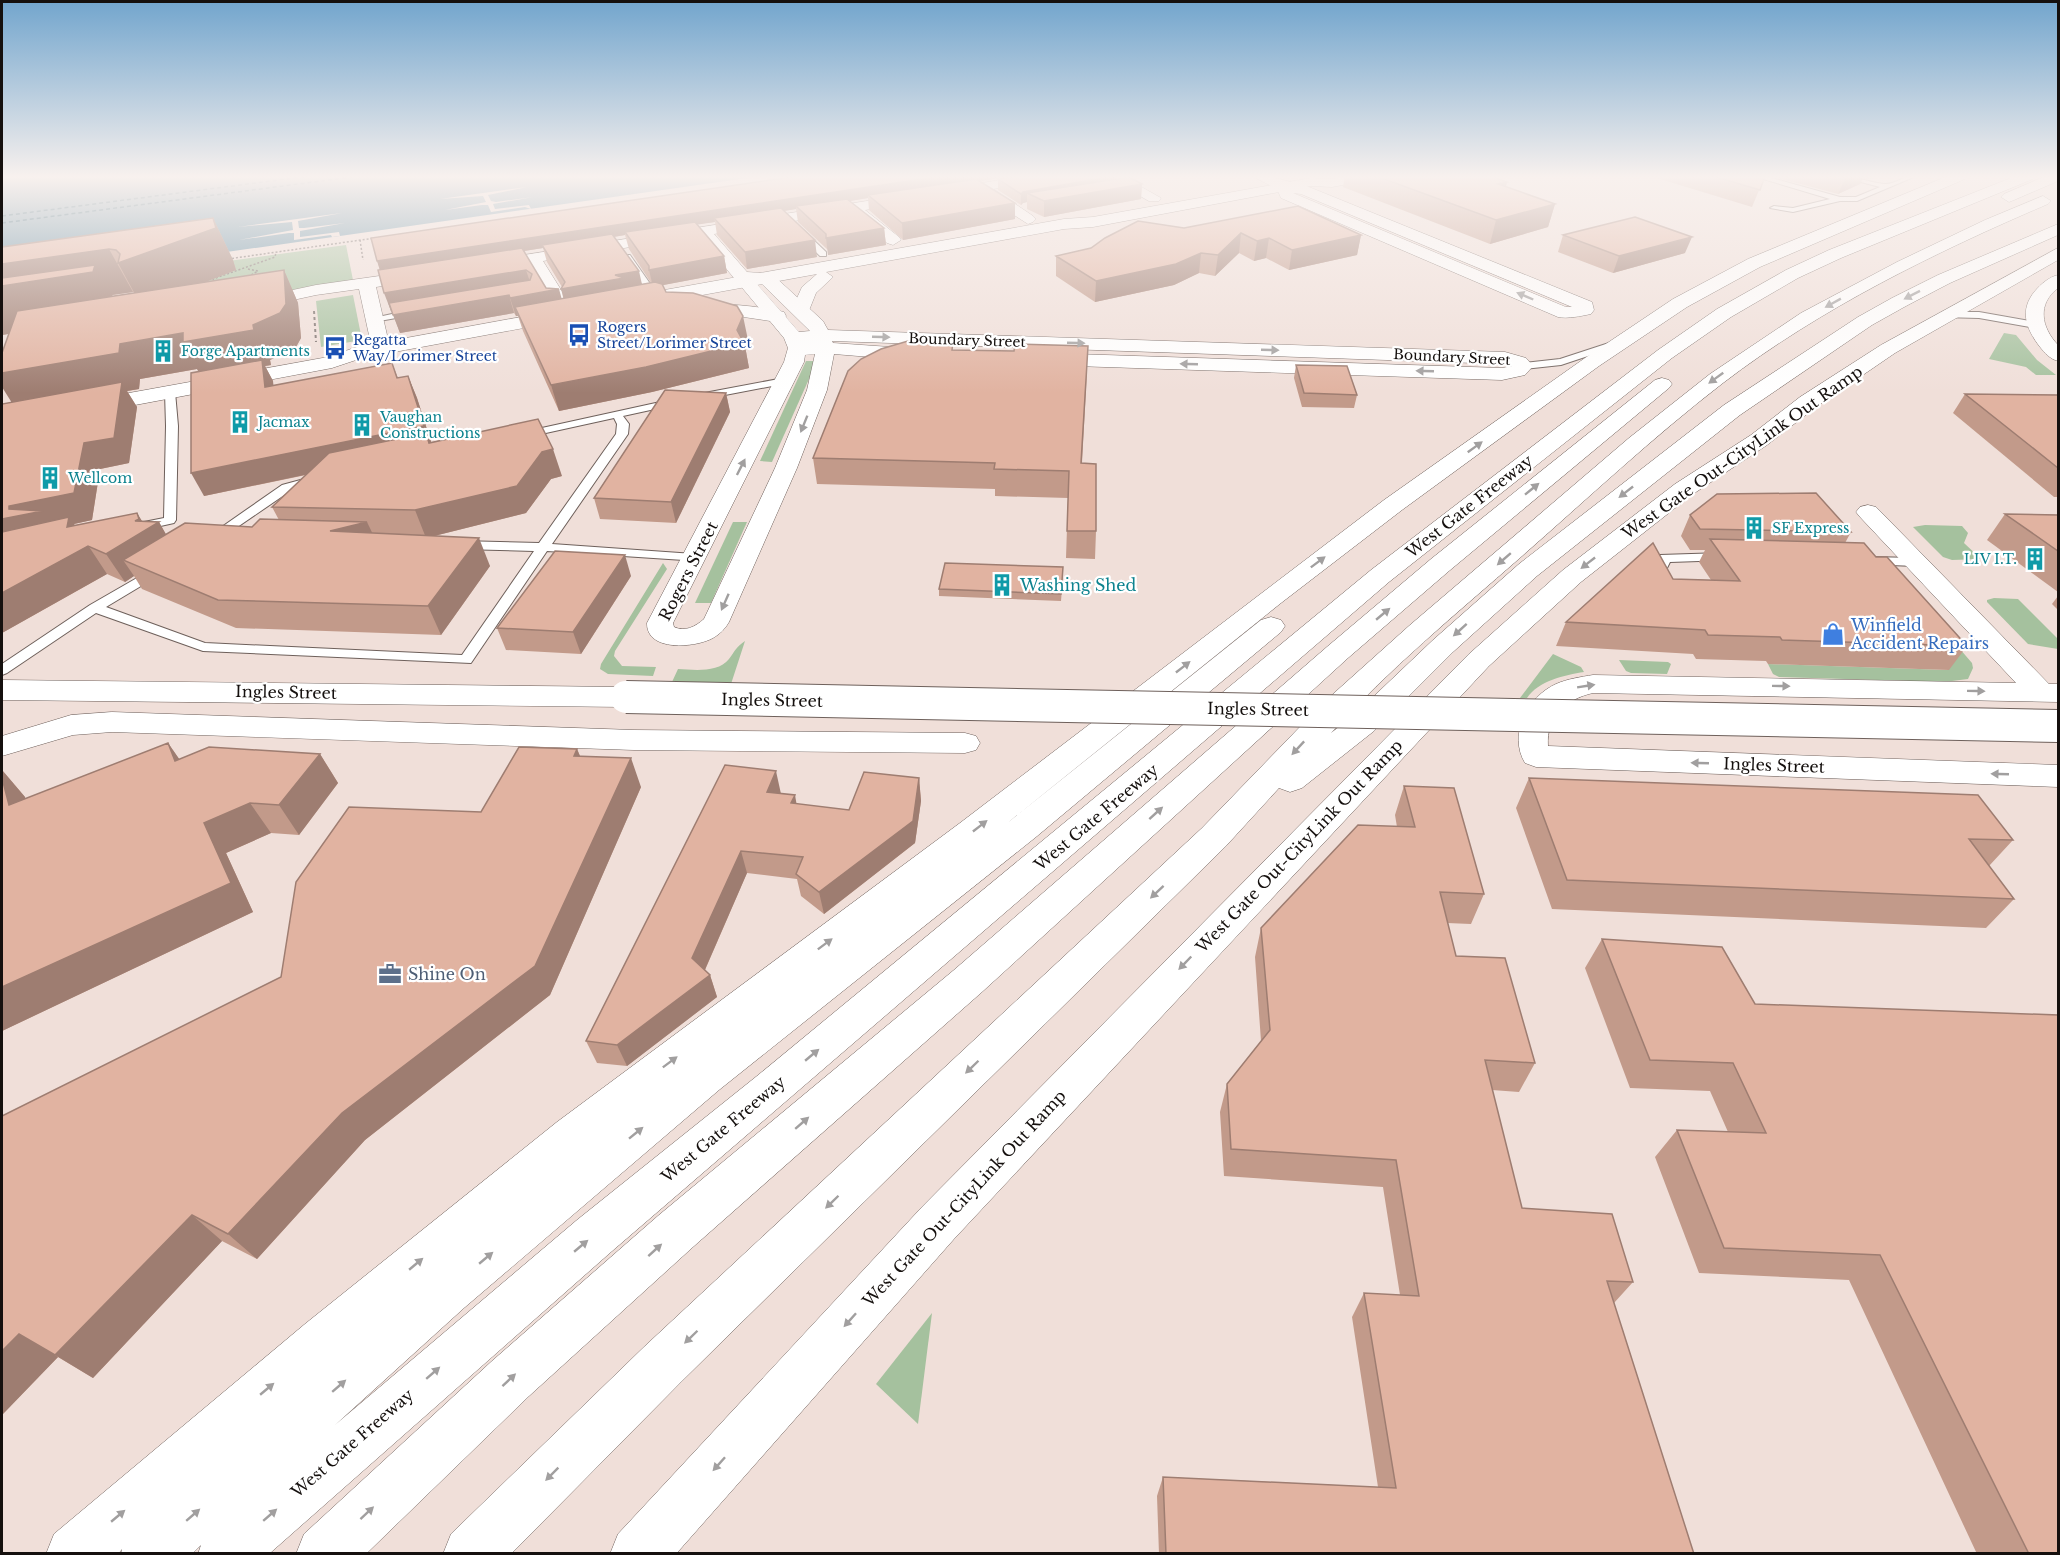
<svg xmlns="http://www.w3.org/2000/svg" width="2060" height="1555" viewBox="0 0 2060 1555" font-family="'Libre Baskerville',serif">
  <rect width="100%" height="100%" fill="#f0dfd9"/>
  <g fill="#a5c19e">
    <path d="M346,245L353,280L245,300L154,271Z"/>
    <path d="M353,295L362,340L321,347L316,301Z"/>
    <path d="M2004,333L2016,335L2037,360L2056,375H2036L2026,367L1989,359Z"/>
    <path d="M806,361H817L772,462L760,461Z"/>
    <path d="M733,522H747L711,603H695Z"/>
    <path d="M1925,525L1962,526L1968,533L1964,543L1981,559L1952,560L1943,557L1913,527Z"/>
    <path d="M663,563L667,569L615,651L614,656L622,666L656,667L653,676L608,674L600,669L601,664Z"/>
    <path d="M1994,598L2018,599L2058,639V649L2028,644L1987,602V600Z"/>
    <path d="M1921,604L1972,663L1973,668L1968,679L1944,682L1779,677L1773,674L1768,664L1948,670Z"/>
    <path d="M745,641L731,684L672,682L678,669C694,670 718,673 729,659C735,651 736,647 745,641Z"/>
    <path d="M1553,654L1581,667L1584,672C1565,675 1538,681 1527,698H1520Z"/>
    <path d="M1619,660L1668,662L1671,664L1667,674L1631,673L1626,671Z"/>
    <path d="M932,1313L918,1424L876,1384Z"/>
  </g>
  <path fill="#618ea4" d="M2,176H761L2,284Z"/>
  <g fill="#f0dfd9">
    <path d="M527,187L488,195L491,201L496,202L533,197L493,204L495,209L529,205L531,209L525,207L491,212L488,205H482L445,210L486,202L483,196L440,199Z"/>
    <path d="M342,213L298,221L299,228H304L345,223L300,231V237L339,232L340,236L332,237L331,235L294,240V233H289L239,240L293,230L292,222L238,227Z"/>
  </g>
  <g fill="none" stroke-linecap="round" stroke-linejoin="round">
    <g stroke="#0b4962" stroke-width="1.5" stroke-dasharray="4 3" stroke-linecap="butt">
      <path d="M2,216L309,176"/>
      <path d="M2,223L359,176"/>
    </g>
    <g stroke="#6e605b" stroke-width="2">
      <g id="service">
        <path d="M1753,176H1764L1840,197H1856L1880,187L1838,176C1854,176 1868,182 1884,184C1895,185 1904,175 1916,176L1857,201H1840L1793,212L1770,208L1774,206L1793,208L1830,199Z"/>
        <path d="M797,230H803L826,252V256H820L797,234Z"/>
        <path d="M624,255H630L651,285L650,287H644L623,257Z"/>
        <path d="M415,309L420,312L418,314L374,322L369,319Z"/>
        <path d="M1945,312H1979L2035,322L2040,325L2035,328L1979,318L1942,317V313Z"/>
        <path d="M1612,342L1615,343V347L1561,365L1523,369L1518,366L1523,363L1560,359Z"/>
        <path d="M784,378L789,381L788,383L699,400L694,397L699,394Z"/>
        <path d="M170,389L175,392L178,426L176,520L174,523L138,531L134,530L132,527L134,524L164,518L166,426L165,392Z"/>
        <path d="M674,399L679,402L678,404L623,416L629,424L628,434L552,544L694,554L699,555L701,558L699,561L547,551L471,663L203,651L96,613L7,673L2,675V664L90,605L156,567L161,568L163,571L161,574L106,607L205,643L462,655L534,551L459,549L453,545L459,541L539,543L616,434L617,424L614,418L523,438L519,437V433Z"/>
        <path d="M319,475L323,476V482L290,491L217,541L212,542L206,538L282,485Z"/>
        <path d="M1723,553L1730,557L1728,560L1670,562L1665,572L1669,579L1667,582H1657L1651,572L1660,555Z"/>
        <path d="M1869,557L1916,558L1923,562L1916,566L1864,564L1862,561Z"/>
      </g>
    </g>
    <g stroke="#6e605b" stroke-width="1">
      <g id="minor">
        <path d="M1026,176H1058L1051,180L993,189L1033,216L1036,219L1033,222L1028,224L978,192L865,210L899,237L901,240L893,245L887,243L850,212L714,234L747,272L772,274L823,321L828,330L1505,352L1526,358L1533,366L1525,375L1502,380L1044,365L1037,363L1034,359L1037,355L1044,353L1502,368L1512,366L1504,364L832,341L833,343L919,349L926,351L929,355L926,359L919,361L834,354L827,390L797,468L729,622C725,629 720,634 713,638C695,648 646,652 647,623L784,362L788,348L784,338L699,236L543,261L568,301L565,305H553L528,263L486,270L480,268L478,265L480,262ZM756,283H761L810,331L799,332ZM815,354L807,390L775,468L704,619C695,627 685,632 674,627L673,623L804,362L805,355Z"/>
        <path d="M1105,176H1122L1161,198L1159,201H1149Z"/>
        <path d="M1252,176C1270,175 1291,182 1309,187L1592,302L1594,310L1591,314C1581,316 1568,319 1558,317L1281,198L1277,189ZM1293,193L1301,194L1572,307H1566Z"/>
        <path d="M422,270L428,271L430,275L428,279L376,287L387,335L385,339H371L369,335L359,289L316,295L252,309L246,308L243,304L246,300L316,285Z"/>
        <path d="M2058,275V288C2037,304 2041,327 2058,345V361C2050,359 2045,353 2040,347C2026,329 2019,310 2035,291C2041,284 2049,277 2058,275Z"/>
        <path d="M1868,505L1876,507L2049,684H2058V702L1593,693C1566,699 1546,717 1548,746L2058,765V787L1536,767L1525,763C1508,735 1527,697 1556,684C1567,679 1581,677 1593,675L2016,683L1860,517L1856,512L1860,507Z"/>
        <path d="M112,712L634,730L965,733L976,736L980,743L976,750L965,753L634,750L112,732L73,735L2,756V736L71,715Z"/>
      </g>
    </g>
    <g stroke="#6e605b" stroke-width="1">
      <path id="tertiary" d="M2,680L626,687L637,690L641,697L637,704L626,707L2,700Z"/>
    </g>
    <g stroke="#6e605b" stroke-width="1">
      <g id="secondary">
        <path d="M1348,176H1377L1375,179L1332,187L1311,186L1093,227L1064,229L826,272L833,277L816,293L808,313H794L792,309L802,287L817,274L642,306L636,304L633,300L636,296L642,294L1064,219L1093,217L1311,178L1332,179Z"/>
        <path d="M696,303C725,304 755,305 784,312L786,316L784,320L777,322L737,316L689,313L687,309L689,305Z"/>
        <path d="M565,309L572,311L574,315L572,319L362,358L332,368L2,430V416L328,357L357,347Z"/>
      </g>
    </g>
    <g stroke="#6e605b" stroke-width="1">
      <g id="motorway">
        <path d="M1948,176H1967L1965,179L1760,267L1687,307L1599,366L1402,510L1281,603L1006,824L1261,620L1271,617L1281,620L1285,626L1281,632L1036,837L719,1090L464,1308L335,1425L577,1220L757,1076L1371,570L1658,350L1717,309L1786,270L1829,250L2016,176H2035L2033,179L1841,258L1798,278L1731,317L1672,358L1389,582L611,1252L269,1554H198L201,1545L192,1554H121L122,1549L118,1554H46L54,1534L305,1324L557,1122L960,823L1384,500L1585,358L1673,299L1748,259Z"/>
        <path d="M2046,176H2058V181L2014,200L2009,202L2001,197L2004,194Z"/>
        <path d="M2043,196L2051,201L2048,204C1936,252 1821,308 1723,383C1653,437 1587,499 1521,557C1456,614 1389,669 1331,733L1352,717L1433,640L1519,564L1724,405L1858,317L1892,298L1938,275L2058,224V235L1950,283L1906,306L1872,325L1740,415L1537,576L1453,652L1374,731L1302,788L1290,792L1279,788L1226,846L681,1382L511,1554H443L451,1534L645,1346L1202,828L1323,703L1410,625L1629,438L1710,374L1801,313L1897,262L1985,220Z"/>
        <path d="M2058,248V260L1895,353L1816,407L1767,445L1693,494L1581,582L1489,666L954,1239L676,1554H610L618,1534L922,1207L1469,654L1563,570L1675,484L1751,435L1800,397L1881,345Z"/>
        <path d="M1662,378L1669,380L1672,384L1669,388L1449,571L1348,658L982,992L693,1247L528,1397L366,1554H296L304,1534L492,1361L659,1215L954,970L1328,646L1431,559L1655,380Z"/>
      </g>
    </g>
    <g stroke="#786d69" stroke-width="1.5" stroke-dasharray="2 2" stroke-linecap="butt">
      <path d="M360,240L363,260"/>
      <path d="M228,259L375,238"/>
      <path d="M248,269L258,271L248,277"/>
      <path d="M217,282L213,279L275,257L276,252"/>
    </g>
    <path stroke="#786d69" stroke-width="2" stroke-dasharray="3 3" stroke-linecap="butt" d="M314,311L316,342"/>
    <use href="#service" fill="#fff" fill-rule="evenodd"/>
    <use href="#minor" fill="#fff" fill-rule="evenodd"/>
    <use href="#tertiary" fill="#fff" fill-rule="evenodd"/>
    <use href="#secondary" fill="#fff" fill-rule="evenodd"/>
    <use href="#motorway" fill="#fff" fill-rule="evenodd"/>
    <g stroke="#6e605b" stroke-width="34" stroke-linecap="butt">
      <path id="tertiary-bridge" d="M626,697L2058,726"/>
    </g>
    <use href="#tertiary-bridge" stroke="#fff" stroke-width="32"/>
  </g>
  <g fill="#c29a8a" fill-rule="evenodd">
    <path d="M1345,176H1490L1507,182L1506,186L1555,204L1548,227L1490,244L1343,187Z"/>
    <path d="M1650,176H1765L1752,207Z"/>
    <path d="M1771,176H1879L1871,179L1863,178L1860,184L1838,194Z"/>
    <path d="M998,179H1116L1142,184L1141,199L1044,217L1027,209V202L1023,203L1021,205L998,190Z"/>
    <path d="M979,181L1015,203V219L903,240L869,210L868,198L850,201L884,228L886,245L828,255V250L798,222L796,209L784,211L817,257L747,269L717,235L715,222L697,224L724,256L727,273L663,285L666,292L748,340L745,346L749,368L652,392L559,411L523,331L518,316H516L514,313L400,333L392,311H391L371,238ZM625,235L629,249L651,283L642,284L614,237ZM543,248L547,262L562,287L563,298L561,299L546,288L524,251Z"/>
    <path d="M213,218L233,260L236,270L205,282L284,270L298,303L301,338L296,347L270,360L271,365L265,366L273,381V386L392,363L398,378L408,376L417,398L431,442L562,476L551,479L526,513L434,536L490,566L441,635L236,628L142,589L134,576L125,582L107,574L2,633L11,402L8,334L2,335V247ZM133,292L135,293L113,296L112,295ZM197,369L199,371L204,496L306,475L272,507L279,520L252,527L166,535L159,522H142L137,513L75,526L74,524L92,520L100,469L129,463L137,407L127,391L139,389L140,379Z"/>
    <path d="M1184,228L1361,235L1357,255L1289,270L1266,258L1254,261L1239,253L1215,276L1199,273L1174,285L1095,302L1056,276V256Z"/>
    <path d="M1563,235L1685,253L1613,273L1558,252Z"/>
    <path d="M954,350L1087,370L1082,463L1096,531L1095,559L1066,558L1068,498L995,496V489L817,484L813,458Z"/>
    <path d="M1296,365L1357,395L1354,408L1302,407L1294,378Z"/>
    <path d="M726,393L730,412L676,523L600,519L594,498Z"/>
    <path d="M1965,394L2058,395V497H2054L1953,413Z"/>
    <path d="M2005,514L2058,515V592L1987,540Z"/>
    <path d="M1690,515L1851,532L1845,543L1876,557L1967,646L1949,670L1768,664L1766,661L1696,659L1693,654L1556,646L1566,622L1673,579L1711,580L1699,562L1705,550H1690L1681,536Z"/>
    <path d="M1063,575L1061,601L939,596V589Z"/>
    <path d="M631,576L581,654L506,650L497,628Z"/>
    <path d="M2058,596V610L2052,604Z"/>
    <path d="M168,743L179,759L320,754L338,783L299,835L271,833L226,853L253,912L2,1031V770L25,797V799Z"/>
    <path d="M577,749L580,756L641,787L550,995L365,1140L257,1259L222,1241L93,1378L58,1357L2,1415L281,977L481,812Z"/>
    <path d="M919,778L921,801L915,843L824,914L801,896L797,879L747,873L705,970L710,975L717,997L627,1066L597,1063L586,1041L781,794L796,804L849,810Z"/>
    <path d="M1529,778L2013,840L1989,866L2014,899L1986,928L1552,909L1516,808Z"/>
    <path d="M1404,786L1484,894L1471,924L1447,923L1456,956L1535,1063L1519,1092L1492,1090L1522,1208L1633,1282L1614,1303L1694,1554H1159L1157,1496L1163,1477L1378,1487L1352,1317L1364,1293L1400,1295L1383,1187L1224,1176L1220,1112L1227,1084L1261,1041L1255,957L1261,928L1397,827L1395,815Z"/>
    <path d="M1602,939L1755,1004L2058,1554H1977L1849,1280L1699,1273L1655,1157L1677,1130L1728,1132L1710,1091L1630,1088L1585,968Z"/>
  </g>
  <g fill="#9e7d71">
    <path d="M942,176H1013L871,198L868,195V198L799,209L796,206V209L717,221L714,218L715,222L627,235L625,232V235L544,248L542,245L543,248L381,273L377,261Z"/>
    <path d="M1113,176H1116V186L1027,193V202L1023,203L1021,205V194L1023,192Z"/>
    <path d="M1848,176H1864L1860,184L1838,194L1846,177Z"/>
    <path d="M1873,176H1879L1871,179Z"/>
    <path d="M1507,182L1501,205L1498,184Z"/>
    <path d="M1142,184L1141,199L1044,217V201Z"/>
    <path d="M1015,203V219L903,240L902,223Z"/>
    <path d="M1555,204L1548,227L1490,244L1496,220Z"/>
    <path d="M213,218L233,260L236,270L142,307L118,263Z"/>
    <path d="M884,228L886,245L828,255L826,238Z"/>
    <path d="M1241,233L1239,253L1215,276L1218,255Z"/>
    <path d="M1361,235L1357,255L1289,270L1292,250Z"/>
    <path d="M1692,237L1685,253L1613,273L1619,256Z"/>
    <path d="M1269,238L1266,258L1254,261L1257,241Z"/>
    <path d="M815,240L817,257L747,269L745,252Z"/>
    <path d="M109,249L133,292L112,295L120,309L118,316L2,335V264Z"/>
    <path d="M1201,253L1199,273L1174,285L1095,302L1096,281Z"/>
    <path d="M724,256L727,273L653,287L649,270Z"/>
    <path d="M284,270L298,303L301,338L296,347L270,360L271,365L265,366L273,381L276,409L202,378L197,369L140,379L139,389L127,391L137,407L129,463L100,469L92,520L74,524L107,574L2,633V519L9,509V506L84,443L17,411L2,387V373L120,344L183,333L253,325Z"/>
    <path d="M526,270L532,288L391,311L384,293Z"/>
    <path d="M639,271L643,289L566,307L561,289L615,275Z"/>
    <path d="M559,289L564,307H515L518,316H516L510,298Z"/>
    <path d="M509,295L514,313L400,333L393,315Z"/>
    <path d="M743,316L748,340L745,346L749,368L652,392L559,411L551,385L737,330Z"/>
    <path d="M408,376L417,398L433,448L204,496L191,473Z"/>
    <path d="M726,393L730,412L676,523L671,502Z"/>
    <path d="M553,449L562,476L551,479L526,513L426,538L415,510L542,452Z"/>
    <path d="M137,513L147,529L159,522L175,550L123,560L134,576L125,582L106,554L135,521Z"/>
    <path d="M367,522L380,549L330,531Z"/>
    <path d="M479,538L490,566L441,635L428,606Z"/>
    <path d="M625,555L631,576L581,654L573,632Z"/>
    <path d="M168,743L189,773L175,761Z"/>
    <path d="M577,749L589,778L574,756Z"/>
    <path d="M320,754L338,783L299,835L279,805Z"/>
    <path d="M631,758L641,787L550,995L365,1140L257,1259L228,1234Z"/>
    <path d="M2,770L25,797L36,835L9,805L2,778Z"/>
    <path d="M776,771L781,794L767,792Z"/>
    <path d="M919,778L921,801L915,843L824,914L819,892Z"/>
    <path d="M795,795L799,818L791,803Z"/>
    <path d="M250,803L271,833L226,853L253,912L2,1031V987L204,823Z"/>
    <path d="M741,851L747,873L700,981L692,958Z"/>
    <path d="M710,975L717,997L627,1066L617,1045Z"/>
    <path d="M192,1215L222,1241L93,1378L55,1355Z"/>
    <path d="M19,1334L58,1357L2,1415V1351Z"/>
  </g>
  <g fill="#e1b3a1" stroke="#9e7d71" stroke-width="1.5">
    <path d="M799,176H942L377,261L371,238Z"/>
    <path d="M1023,176H1113L1023,192L1021,194L998,179Z"/>
    <path d="M1376,176H1490L1507,182L1498,184L1555,204L1496,220Z"/>
    <path d="M1713,176H1765L1760,190Z"/>
    <path d="M1129,177L1142,184L1044,201L1027,193Z"/>
    <path d="M976,179L1015,203L902,223L868,195Z"/>
    <path d="M847,199L884,228L826,238V234L796,206Z"/>
    <path d="M1298,206L1361,235L1292,250L1269,238L1257,241L1241,233L1218,255L1201,253L1176,264L1096,281L1056,256L1091,248L1105,238L1138,221L1184,228Z"/>
    <path d="M781,208L815,240L745,252L714,218Z"/>
    <path d="M1635,217L1692,237L1619,256L1563,235Z"/>
    <path d="M213,218L216,228L118,263L120,254L116,250L109,249L2,264V247Z"/>
    <path d="M695,222L724,256L649,270V266L625,232Z"/>
    <path d="M612,234L639,271L615,275L624,278L561,289L565,282L542,245Z"/>
    <path d="M522,248L546,288L559,289L510,298L509,295L393,315L389,303L530,280L532,274L526,270L384,293L378,270Z"/>
    <path d="M95,265L93,272L2,286V278Z"/>
    <path d="M284,270L286,304L280,313L253,325L254,330L183,342V333L120,344L119,353L2,373V353L17,311Z"/>
    <path d="M655,282L662,284L666,292L693,293L737,306L743,316L737,330L744,343L646,367L551,385L515,307Z"/>
    <path d="M908,341L953,342L952,350L1014,351L1015,344L1088,346L1081,463L1096,464V531H1067L1069,471L994,469L995,463L813,458L848,371L861,359L881,349Z"/>
    <path d="M262,360L265,387L392,363L397,378L408,376L424,426L191,473V373Z"/>
    <path d="M1296,365L1347,366L1357,395L1304,393Z"/>
    <path d="M122,382L114,438L84,443L74,493L9,506V509L43,511L2,519V404Z"/>
    <path d="M665,390L726,393L671,502L594,498Z"/>
    <path d="M1965,394L2058,395V468Z"/>
    <path d="M538,419L553,449L542,452L517,486L415,510L272,507L329,453L426,433L429,443Z"/>
    <path d="M1816,493L1851,532L1700,529L1690,515L1717,494Z"/>
    <path d="M137,513L139,519L135,521L159,522L106,554L88,546L2,593V532L69,517L67,527Z"/>
    <path d="M2005,514L2058,515V551Z"/>
    <path d="M260,519L367,522L330,531L479,538L428,606L218,600L123,560L185,523L252,527Z"/>
    <path d="M1710,539L1864,543L1876,557H1887L1967,646L1782,640L1780,637L1708,635L1705,630L1566,622L1653,543L1673,579L1740,581Z"/>
    <path d="M555,551L625,555L573,632L497,628Z"/>
    <path d="M945,563L1063,567L1061,594L939,589Z"/>
    <path d="M168,743L175,761L209,747L320,754L279,805L250,803L204,823L231,883L2,987V778L9,805Z"/>
    <path d="M519,747L577,749L574,756L631,758L535,966L342,1113L228,1234L192,1215L55,1355L19,1334L2,1351V1116L281,977L296,882L349,807L481,812Z"/>
    <path d="M725,765L776,771L767,792L795,795L791,803L849,810L864,772L919,778L913,821L819,892L796,874L803,857L741,851L692,958L710,975L617,1045L586,1041Z"/>
    <path d="M1529,778L1978,795L2013,840L1969,839L2014,899L1567,880Z"/>
    <path d="M1404,786L1454,788L1484,894L1440,892L1456,956L1505,958L1535,1063L1485,1060L1522,1208L1612,1214L1633,1282L1607,1281L1694,1554H1166L1163,1477L1396,1488L1364,1293L1419,1296L1396,1160L1231,1149L1227,1084L1270,1030L1261,928L1358,825L1415,827Z"/>
    <path d="M1602,939L1722,947L1755,1004L2058,1015V1554H2029L1880,1255L1724,1248L1677,1130L1766,1133L1733,1063L1650,1060Z"/>
  </g>
  <defs><path id="oneway-solid" d="M-6-.8H1V-3.2L6.5 0L1 3.2V.8H-6Z" transform="scale(1.5)"/></defs>
  <g fill="#a19f9f">
    <use href="#oneway-solid" transform="translate(1912 295) rotate(153)"/>
    <use href="#oneway-solid" transform="translate(1525 296) rotate(-157)"/>
    <use href="#oneway-solid" transform="translate(1833 303) rotate(151)"/>
    <use href="#oneway-solid" transform="translate(881 337) rotate(2)"/>
    <use href="#oneway-solid" transform="translate(1076 343) rotate(2)"/>
    <use href="#oneway-solid" transform="translate(1270 350) rotate(2)"/>
    <use href="#oneway-solid" transform="translate(1189 364) rotate(-178)"/>
    <use href="#oneway-solid" transform="translate(1425 371) rotate(-178)"/>
    <use href="#oneway-solid" transform="translate(1716 378) rotate(144)"/>
    <use href="#oneway-solid" transform="translate(804 424) rotate(112)"/>
    <use href="#oneway-solid" transform="translate(1475 447) rotate(-36)"/>
    <use href="#oneway-solid" transform="translate(741 467) rotate(-63)"/>
    <use href="#oneway-solid" transform="translate(1532 489) rotate(-39)"/>
    <use href="#oneway-solid" transform="translate(1626 492) rotate(142)"/>
    <use href="#oneway-solid" transform="translate(1504 559) rotate(139)"/>
    <use href="#oneway-solid" transform="translate(1318 562) rotate(-37)"/>
    <use href="#oneway-solid" transform="translate(1588 563) rotate(142)"/>
    <use href="#oneway-solid" transform="translate(725 602) rotate(114)"/>
    <use href="#oneway-solid" transform="translate(1383 614) rotate(-40)"/>
    <use href="#oneway-solid" transform="translate(1460 630) rotate(138)"/>
    <use href="#oneway-solid" transform="translate(1183 667) rotate(-38)"/>
    <use href="#oneway-solid" transform="translate(1586 686) rotate(-9)"/>
    <use href="#oneway-solid" transform="translate(1781 686) rotate(1)"/>
    <use href="#oneway-solid" transform="translate(1976 691) rotate(1)"/>
    <use href="#oneway-solid" transform="translate(1298 748) rotate(133)"/>
    <use href="#oneway-solid" transform="translate(1700 763) rotate(-178)"/>
    <use href="#oneway-solid" transform="translate(2000 774) rotate(-178)"/>
    <use href="#oneway-solid" transform="translate(1156 813) rotate(-42)"/>
    <use href="#oneway-solid" transform="translate(980 826) rotate(-38)"/>
    <use href="#oneway-solid" transform="translate(1157 892) rotate(137)"/>
    <use href="#oneway-solid" transform="translate(825 944) rotate(-37)"/>
    <use href="#oneway-solid" transform="translate(1185 963) rotate(134)"/>
    <use href="#oneway-solid" transform="translate(812 1055) rotate(-40)"/>
    <use href="#oneway-solid" transform="translate(670 1062) rotate(-37)"/>
    <use href="#oneway-solid" transform="translate(972 1067) rotate(136)"/>
    <use href="#oneway-solid" transform="translate(802 1123) rotate(-41)"/>
    <use href="#oneway-solid" transform="translate(636 1133) rotate(-39)"/>
    <use href="#oneway-solid" transform="translate(832 1202) rotate(136)"/>
    <use href="#oneway-solid" transform="translate(581 1246) rotate(-40)"/>
    <use href="#oneway-solid" transform="translate(655 1250) rotate(-42)"/>
    <use href="#oneway-solid" transform="translate(486 1258) rotate(-40)"/>
    <use href="#oneway-solid" transform="translate(416 1264) rotate(-40)"/>
    <use href="#oneway-solid" transform="translate(850 1320) rotate(132)"/>
    <use href="#oneway-solid" transform="translate(691 1337) rotate(136)"/>
    <use href="#oneway-solid" transform="translate(433 1373) rotate(-41)"/>
    <use href="#oneway-solid" transform="translate(509 1380) rotate(-43)"/>
    <use href="#oneway-solid" transform="translate(339 1386) rotate(-41)"/>
    <use href="#oneway-solid" transform="translate(267 1389) rotate(-40)"/>
    <use href="#oneway-solid" transform="translate(719 1464) rotate(132)"/>
    <use href="#oneway-solid" transform="translate(552 1474) rotate(135)"/>
    <use href="#oneway-solid" transform="translate(367 1513) rotate(-43)"/>
    <use href="#oneway-solid" transform="translate(193 1515) rotate(-41)"/>
    <use href="#oneway-solid" transform="translate(270 1515) rotate(-41)"/>
    <use href="#oneway-solid" transform="translate(118 1516) rotate(-40)"/>
  </g>
  <linearGradient id="sky" x2="0" y2="1"><stop stop-color="#72a5cd"/><stop offset="0.45" stop-color="#f8f1ee"/><stop offset="1" stop-color="#f8f1ee" stop-opacity="0"/></linearGradient>
  <rect width="2060" height="393" fill="url(#sky)"/>
  <defs>
    <g id="bus-bare" transform="scale(1.8)"><path d="M-5-6H5V4H4V6H2V4H-2V6H-4V4H-5ZM-3.5-4V0h7V-4ZM-3.5 1.2v1.5H-2V1.2ZM2 1.2v1.5H3.5V1.2Z" fill="#1a4fb4" stroke="#fff" stroke-width="2.5" paint-order="stroke"/></g>
    <g id="building-bare" transform="scale(1.8)"><path d="M-4-6H4V6H1V3H-1V6H-4ZM-2.5-4.3h1.7v1.8h-1.7ZM.8-4.3h1.7v1.8H.8ZM-2.5-1h1.7V.8h-1.7ZM.8-1h1.7V.8H.8Z" fill="#0f9aa8" stroke="#fff" stroke-width="2.5" paint-order="stroke"/></g>
    <g id="shop-bare" transform="scale(1.8)"><path d="M-5-2.5h2.3a2.7 3.5 0 0 1 5.4 0H5L5.5 6h-11ZM-1.5-2.5h3a1.5 2.3 0 0 0-3 0Z" fill="#3f7fe0" stroke="#fff" stroke-width="2.5" paint-order="stroke"/></g>
    <g id="office-bare" transform="scale(1.8)"><path d="M-6-3h4V-5.5h4V-3h4V5H-6ZM-1-4.5V-3h2v-1.5ZM-6 0V1H6V0Z" fill="#5c6f8a" stroke="#fff" stroke-width="2.5" paint-order="stroke"/></g>
  </defs>
  <g fill-rule="evenodd">
    <use href="#bus-bare" x="579" y="335"/>
    <use href="#bus-bare" x="335" y="348"/>
    <use href="#building-bare" x="163" y="351"/>
    <use href="#building-bare" x="240" y="422"/>
    <use href="#building-bare" x="362" y="425"/>
    <use href="#building-bare" x="50" y="478"/>
    <use href="#building-bare" x="1754" y="528"/>
    <use href="#building-bare" x="2035" y="559"/>
    <use href="#building-bare" x="1002" y="585"/>
    <use href="#shop-bare" x="1833" y="634"/>
    <use href="#office-bare" x="390" y="974"/>
  </g>
  <g text-anchor="middle" stroke-width="4.5" stroke-linejoin="round" paint-order="stroke">
    <g font-size="14" fill="#164399" stroke="#fff" text-anchor="start">
      <text x="597" y="332">Rogers<tspan x="597" dy="16">Street/Lorimer Street</tspan></text>
      <text x="353" y="345">Regatta<tspan x="353" dy="16">Way/Lorimer Street</tspan></text>
    </g>
    <g font-size="14" fill="#15100e" stroke="#fff">
      <text transform="translate(967 340) rotate(2)" y="5">Boundary Street</text>
      <text transform="translate(1452 357) rotate(3)" y="5">Boundary Street</text>
    </g>
    <g font-size="14" fill="#0d838f" stroke="#fff" text-anchor="start">
      <text x="181" y="356">Forge Apartments</text>
      <text x="380" y="422">Vaughan<tspan x="380" dy="16">Constructions</tspan></text>
      <text x="258" y="427">Jacmax</text>
      <text x="68" y="483">Wellcom</text>
      <text x="1772" y="533">SF Express</text>
      <text x="2017" y="564" text-anchor="end">LIV I.T.</text>
    </g>
    <g font-size="16" fill="#15100e" stroke="#fff">
      <text transform="translate(1742 452) rotate(-35)" y="6">West Gate Out-CityLink Out Ramp</text>
      <text transform="translate(1469 506) rotate(-38)" y="6">West Gate Freeway</text>
      <text transform="translate(688 571) rotate(-63)" y="6">Rogers Street</text>
      <text transform="translate(286 692) rotate(1)" y="6">Ingles Street</text>
      <text transform="translate(772 700) rotate(1)" y="6">Ingles Street</text>
      <text transform="translate(1258 709) rotate(1)" y="6">Ingles Street</text>
      <text transform="translate(1774 765) rotate(2)" y="6">Ingles Street</text>
      <text transform="translate(1096 817) rotate(-40)" y="6">West Gate Freeway</text>
      <text transform="translate(1299 846) rotate(-46)" y="6">West Gate Out-CityLink Out Ramp</text>
      <text transform="translate(723 1129) rotate(-40)" y="6">West Gate Freeway</text>
      <text transform="translate(964 1198) rotate(-47)" y="6">West Gate Out-CityLink Out Ramp</text>
      <text transform="translate(352 1443) rotate(-41)" y="6">West Gate Freeway</text>
    </g>
    <g font-size="16" fill="#0d838f" stroke="#fff" text-anchor="start">
      <text x="1020" y="591">Washing Shed</text>
    </g>
    <g font-size="16" fill="#366cbe" stroke="#fff" text-anchor="start">
      <text x="1851" y="631">Winfield<tspan x="1851" dy="18">Accident Repairs</tspan></text>
    </g>
    <g font-size="16" fill="#4e5e75" stroke="#fff" text-anchor="start">
      <text x="408" y="980">Shine On</text>
    </g>
  </g>
  <rect width="2060" height="1555" fill="none" stroke="#15100e" stroke-width="6"/>
</svg>
